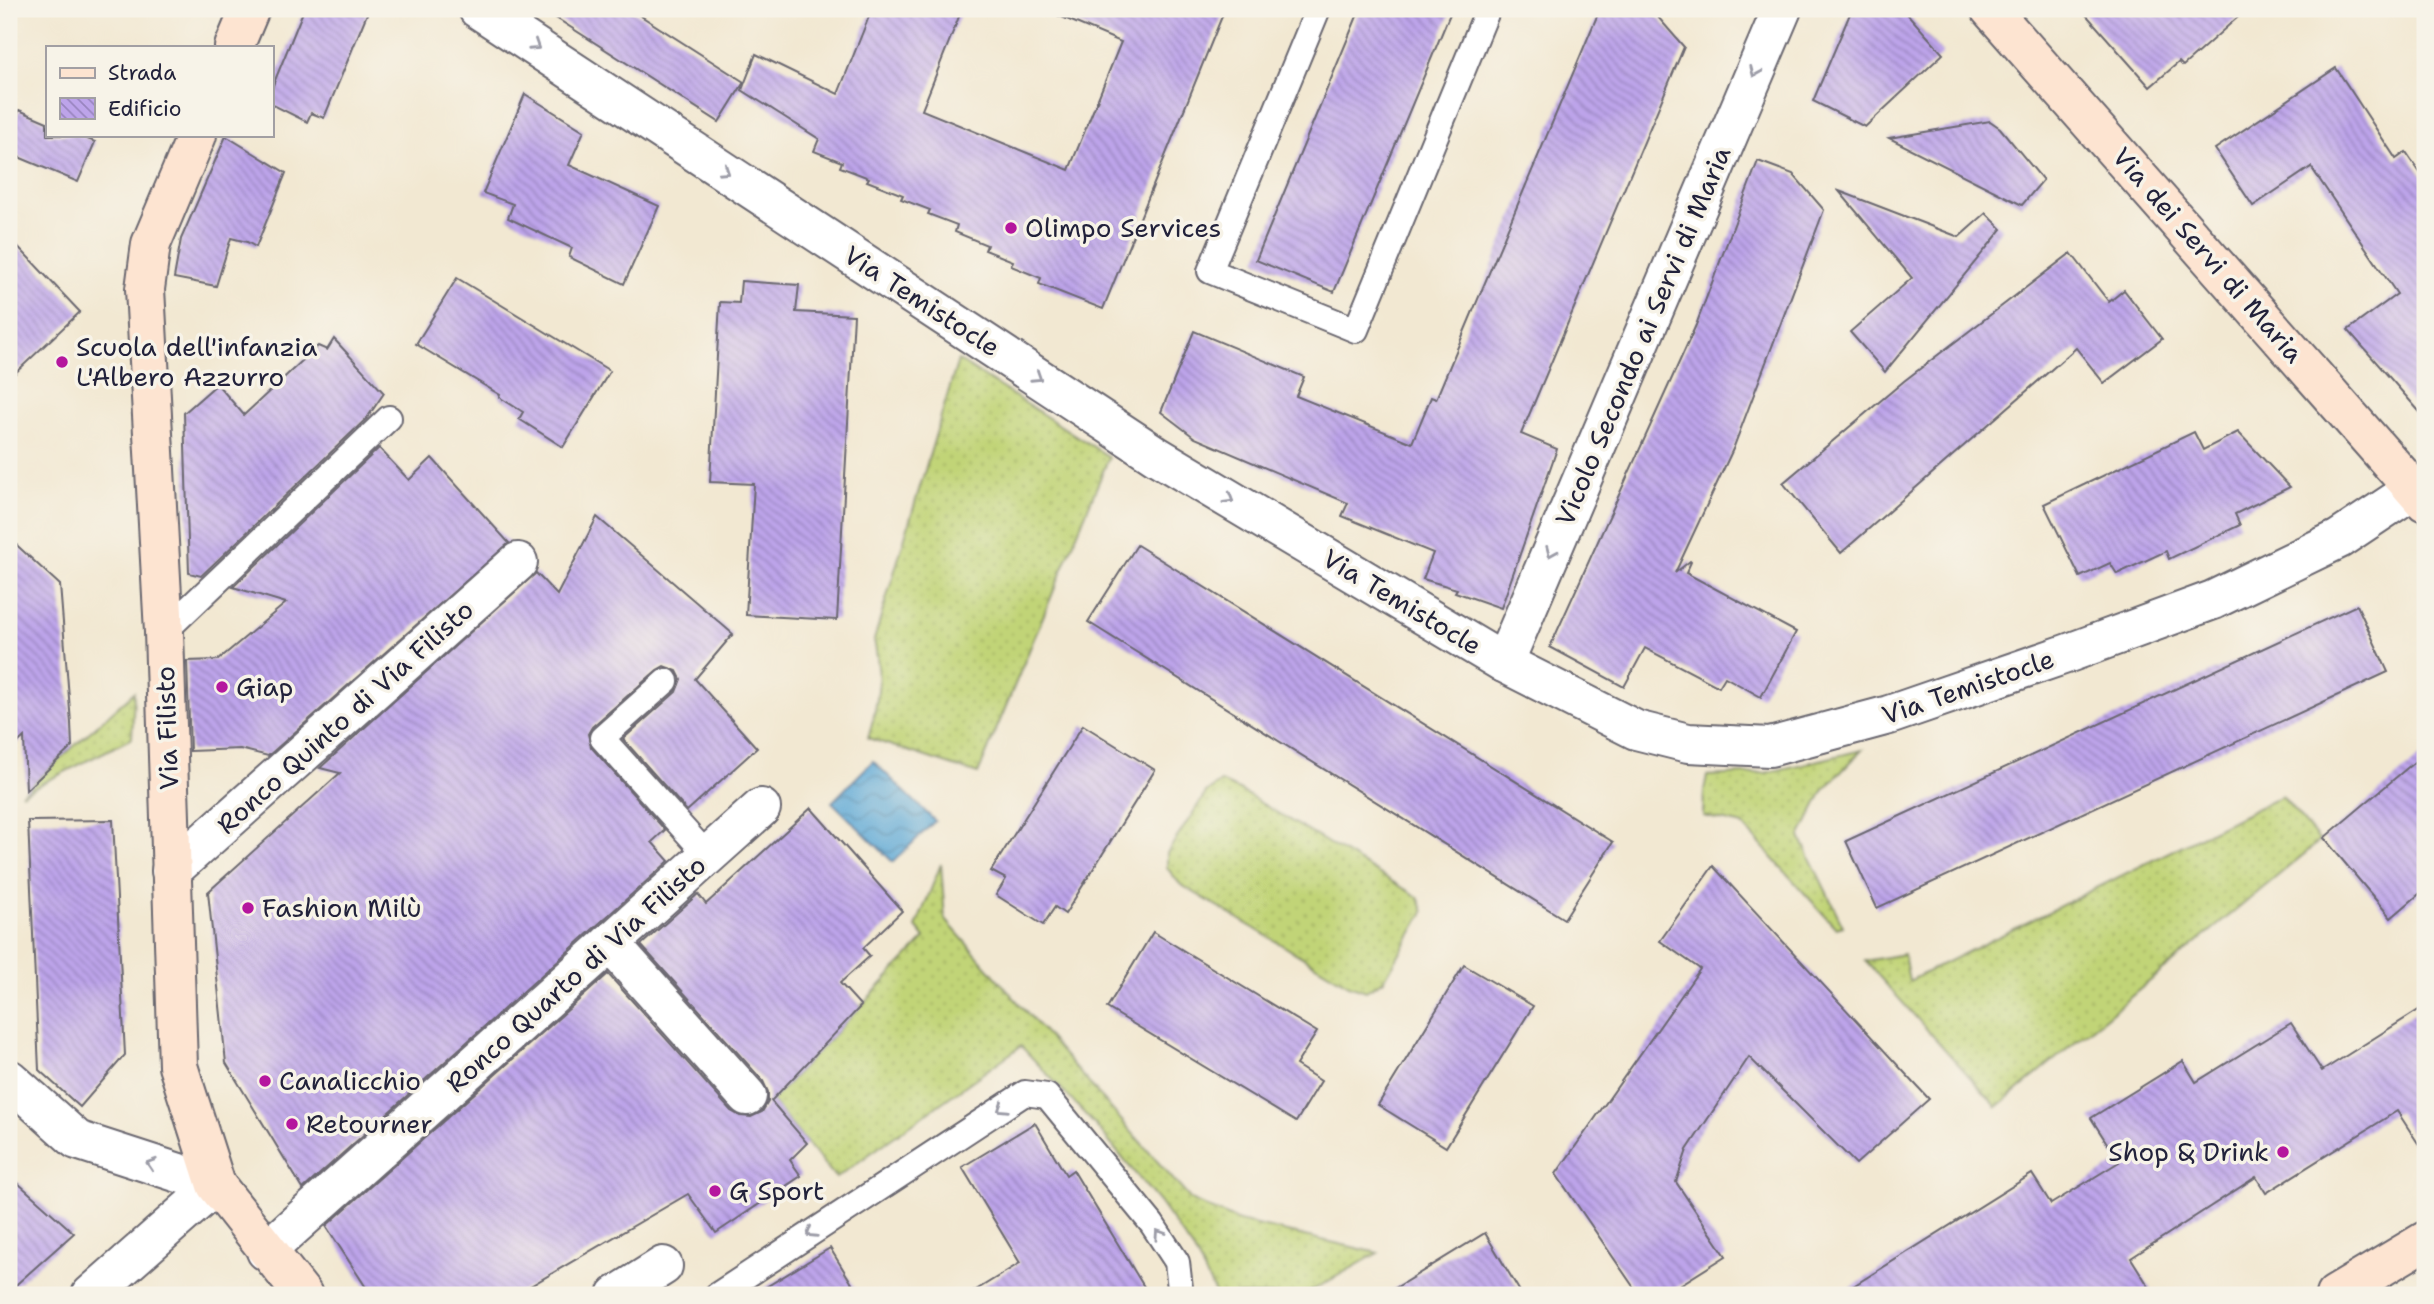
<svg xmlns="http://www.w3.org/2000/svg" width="2434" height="1304" viewBox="0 0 2434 1304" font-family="'Shantell Sans',sans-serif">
  <defs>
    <pattern id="garden-dots" width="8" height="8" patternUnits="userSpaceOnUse" patternTransform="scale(1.75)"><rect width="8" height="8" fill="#c1d477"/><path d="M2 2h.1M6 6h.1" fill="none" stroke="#a6b668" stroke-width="1.8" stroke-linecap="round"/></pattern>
    <pattern id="water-waves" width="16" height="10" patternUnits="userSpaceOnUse" patternTransform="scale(1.75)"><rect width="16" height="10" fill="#5ea9d6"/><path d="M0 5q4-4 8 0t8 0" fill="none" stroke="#4d89af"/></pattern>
    <pattern id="building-back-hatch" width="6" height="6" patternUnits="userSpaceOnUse" patternTransform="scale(1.75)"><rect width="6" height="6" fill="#bda4ea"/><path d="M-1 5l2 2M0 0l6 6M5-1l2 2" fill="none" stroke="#9985bf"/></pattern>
  </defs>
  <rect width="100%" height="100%" fill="#f7f3e8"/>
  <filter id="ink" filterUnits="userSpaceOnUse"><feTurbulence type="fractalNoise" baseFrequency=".0143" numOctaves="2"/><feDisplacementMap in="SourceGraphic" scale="14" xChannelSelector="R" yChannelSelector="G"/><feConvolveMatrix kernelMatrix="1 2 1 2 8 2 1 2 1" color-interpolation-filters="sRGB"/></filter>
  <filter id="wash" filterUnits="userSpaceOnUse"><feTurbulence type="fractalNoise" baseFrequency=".00686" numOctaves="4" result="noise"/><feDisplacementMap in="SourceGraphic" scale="28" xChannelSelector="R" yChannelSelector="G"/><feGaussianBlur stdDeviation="1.57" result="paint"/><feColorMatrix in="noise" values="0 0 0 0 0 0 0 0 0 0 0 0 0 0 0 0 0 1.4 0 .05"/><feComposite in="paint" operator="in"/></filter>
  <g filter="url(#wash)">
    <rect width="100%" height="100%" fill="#f2e8d2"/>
    <g fill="url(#garden-dots)" stroke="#727b59" stroke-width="2">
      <path d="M958,360L1109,457L978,774L868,738C879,700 882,678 874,640Z"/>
      <path d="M134,692L132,738L21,794Z"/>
      <path d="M1862,750L1823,791L1800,837L1843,926L1836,928L1743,825L1703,816L1704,790L1707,776L1765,773Z"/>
      <path d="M1221,782L1239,790L1418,897L1424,912L1384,980L1366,991L1349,985L1180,884L1167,868V853L1206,793Z"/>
      <path d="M2282,796L2320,841L1997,1107L1865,961L1904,954L1909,981Z"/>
      <path d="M941,864L945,919L1192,1201L1239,1221L1378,1253L1304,1295H1216L1194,1251L1159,1202L1096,1126L1021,1046L836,1178L771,1101L925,938L916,927Z"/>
    </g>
    <path fill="url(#water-waves)" stroke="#406688" stroke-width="2" d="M873,761L935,821L893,862L832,802Z"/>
    <g id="blocks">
      <g fill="url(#building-back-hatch)">
        <path d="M304,9H369L324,118L311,113L307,122L271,104V90Z"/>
        <path d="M542,9H630L744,82L719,122Z"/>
        <path d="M872,9H962L922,110L1069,170L1121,42L1043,9H1225L1103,309L1039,284L1041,278L1011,266L1013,261L985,250L987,245L955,232L957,225L928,214L930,210L901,199L903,195L867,181L869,178L840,167L842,162L814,151L819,139L742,90L756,54L838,94Z"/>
        <path d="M1360,9H1452L1334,292L1256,260Z"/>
        <path d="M1600,9H1651L1684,47L1521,434L1557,449L1501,608L1455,592L1457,589L1423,579L1433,553L1342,516L1348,503L1195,438L1161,412L1194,331L1304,377L1296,396L1412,443L1431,397L1436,399Z"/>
        <path d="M1852,9H1903L1943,54L1865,127L1813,101Z"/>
        <path d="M2081,9H2247L2183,66L2179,62L2150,87Z"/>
        <path d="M2336,68L2396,159L2406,152L2425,180V418L2348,330L2397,294L2311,167L2253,206L2215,149Z"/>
        <path d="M525,94L584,131L569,165L659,206L624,284L569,257L572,248L508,218L513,204L483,193Z"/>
        <path d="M19,110L47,122V135H78L95,142L78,182L9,153V134Z"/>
        <path d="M1990,121L2000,128L2043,180L2022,205L1889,138Z"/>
        <path d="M226,136L286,173L256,247L247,242L231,238L216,286L174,278L181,239Z"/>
        <path d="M1758,161L1793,174L1824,210L1733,449L1675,573L1690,561L1691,562L1686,573L1796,632L1761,697L1725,677L1719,687L1645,648L1624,687L1550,647L1696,325Z"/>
        <path d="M1839,191L1959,237L1986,213L2002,229L1885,372L1850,332L1912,278Z"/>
        <path d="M9,237L80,312L9,379Z"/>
        <path d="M2071,253L2109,302L2124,290L2162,339L2104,383L2076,348L1841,553L1783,483L1904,381Z"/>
        <path d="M457,278L610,371L563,447L519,419L523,412L499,397L500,395L416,344Z"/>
        <path d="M741,281L799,285L796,312L854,315L837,620L746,615L754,484L710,482L720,302L739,303Z"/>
        <path d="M334,339L384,393L367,418L201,576L189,573L184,413L217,384L244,415L318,346L327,350Z"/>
        <path d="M2194,432L2203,450L2238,432L2290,487L2235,514L2240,525L2169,559L2166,551L2117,574L2110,563L2080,577L2044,504Z"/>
        <path d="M379,448L409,480L432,458L509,543L268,756L240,749L190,751L187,661L218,660L286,603L233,587Z"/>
        <path d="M597,517L733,634L695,679L757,748L687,811L623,739L676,692L681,679L677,671L664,666L657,670L592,727L588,734L591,747L665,830L652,842L669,861L303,1189L226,1063L208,892L340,773L320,768L536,573L557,595Z"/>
        <path d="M9,538L60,585L71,723L72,747L26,790L24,737L9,751Z"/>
        <path d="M1137,545L1613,842L1564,919L1088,622Z"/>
        <path d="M2357,605L2388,672L1877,908L1846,841Z"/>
        <path d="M1083,725L1155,770L1065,914L1055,907L1043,925L996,895L1006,879L991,871Z"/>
        <path d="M2425,753V889L2391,918L2324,838Z"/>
        <path d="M811,808L902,911L863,948L870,956L840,983L861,1006L771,1101L807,1143L790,1160L801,1176L716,1233L688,1194L515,1295H371L326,1226L608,974L731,1111L740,1116L751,1117L762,1112L768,1102V1092L763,1081L641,945L698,894L706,904Z"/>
        <path d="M113,820L125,1055L80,1107L39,1070L28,821Z"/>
        <path d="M1713,866L1929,1099L1856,1164L1749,1057L1687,1150L1676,1182L1726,1256L1664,1295H1639L1556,1174L1700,969L1660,941Z"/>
        <path d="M1153,932L1317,1032L1296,1065L1321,1081L1296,1122L1107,1008Z"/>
        <path d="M1464,965L1533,1006L1446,1147L1378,1105Z"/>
        <path d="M2425,1006V1154L2397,1111L2266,1193L2256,1177L2131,1258L2154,1295H1839L2032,1174L2051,1204L2119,1162L2091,1118L2183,1061L2196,1082L2291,1023L2322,1071Z"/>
        <path d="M1035,1123L1066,1175L1073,1170L1149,1295H968L1020,1263L962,1167Z"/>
        <path d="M9,1175L74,1233L9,1291Z"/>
        <path d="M1485,1233L1522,1295H1384Z"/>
        <path d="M830,1248L859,1295H753Z"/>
      </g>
    </g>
  </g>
  <g filter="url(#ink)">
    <use href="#blocks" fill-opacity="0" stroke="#6b6770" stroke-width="2"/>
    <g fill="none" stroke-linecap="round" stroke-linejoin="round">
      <g stroke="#6b6770" stroke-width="28">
        <g id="lane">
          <path d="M1318,9L1210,271L1356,330L1488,9"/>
          <path d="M164,632L389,418"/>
          <path d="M666,681L602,738L708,856"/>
          <path d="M717,1295L1025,1093L1047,1096L1152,1224L1177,1262L1180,1288L1176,1295"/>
        </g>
      </g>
      <g stroke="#6b6770" stroke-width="42">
        <g id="street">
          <path d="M478,9L1157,456L1504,663L1636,730L1688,743L1770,747L1889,715L2066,654L2213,600L2339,539L2414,489"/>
          <path d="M1504,663L1782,9"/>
          <path d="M171,871L518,562"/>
          <path d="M610,943L747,1096"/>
          <path d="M9,1079L77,1140L216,1185"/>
          <path d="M266,1251L761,808"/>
          <path d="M91,1295L216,1185"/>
          <path d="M617,1295L663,1266"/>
        </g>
      </g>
      <g stroke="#6b6770" stroke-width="42">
        <g id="secondary">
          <path d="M1990,9L2425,502"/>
          <path d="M234,47L250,9"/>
          <path d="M197,135L151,244L145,289L164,632L178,1066L216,1185L303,1295"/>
          <path d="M2335,1295L2425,1241"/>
        </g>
      </g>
      <use href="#lane" stroke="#fff" stroke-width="24"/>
      <use href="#street" stroke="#fff" stroke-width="38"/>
      <use href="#secondary" stroke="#fde4d1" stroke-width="38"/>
    </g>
    <defs><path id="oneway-chevron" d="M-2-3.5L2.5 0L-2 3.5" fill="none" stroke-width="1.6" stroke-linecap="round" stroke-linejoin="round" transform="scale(1.75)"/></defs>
    <g stroke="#9c9ca7">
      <use href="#oneway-chevron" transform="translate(535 46) rotate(33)"/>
      <use href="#oneway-chevron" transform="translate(1755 72) rotate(113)"/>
      <use href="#oneway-chevron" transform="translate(725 171) rotate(33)"/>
      <use href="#oneway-chevron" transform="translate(1037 377) rotate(33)"/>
      <use href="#oneway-chevron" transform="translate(1229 499) rotate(31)"/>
      <use href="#oneway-chevron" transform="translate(1551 552) rotate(113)"/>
      <use href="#oneway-chevron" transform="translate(1002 1108) rotate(147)"/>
      <use href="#oneway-chevron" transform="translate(151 1164) rotate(-162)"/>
      <use href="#oneway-chevron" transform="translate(811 1233) rotate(147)"/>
      <use href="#oneway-chevron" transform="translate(1159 1234) rotate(-124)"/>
    </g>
  </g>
  <g fill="#b5179e" stroke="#f7f3e8" stroke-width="2.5">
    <circle cx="1011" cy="228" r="7"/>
    <circle cx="62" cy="362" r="7"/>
    <circle cx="222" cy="687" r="7"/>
    <circle cx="248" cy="908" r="7"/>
    <circle cx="265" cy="1081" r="7"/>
    <circle cx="292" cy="1124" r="7"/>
    <circle cx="2283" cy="1152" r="7"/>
    <circle cx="715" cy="1191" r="7"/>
  </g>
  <g text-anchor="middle" stroke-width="7" stroke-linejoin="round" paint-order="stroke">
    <g font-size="26" fill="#22223b" stroke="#f7f3e8" text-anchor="start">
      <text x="1025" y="237">Olimpo Services</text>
      <text x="76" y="356">Scuola dell'infanzia<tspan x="76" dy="30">L'Albero Azzurro</tspan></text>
      <text x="236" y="696">Giap</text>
      <text x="262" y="917">Fashion Milù</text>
      <text x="279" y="1090">Canalicchio</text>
      <text x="306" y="1133">Retourner</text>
      <text x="2269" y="1161" text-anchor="end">Shop &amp; Drink</text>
      <text x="729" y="1200">G Sport</text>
    </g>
    <g font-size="26" fill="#22223b" stroke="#f7f3e8">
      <text transform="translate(2208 255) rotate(49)" y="9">Via dei Servi di Maria</text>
      <text transform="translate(922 301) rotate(33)" y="9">Via Temistocle</text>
      <text transform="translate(1643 336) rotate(-67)" y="9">Vicolo Secondo ai Servi di Maria</text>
      <text transform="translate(1402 602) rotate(31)" y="9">Via Temistocle</text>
      <text transform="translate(1968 687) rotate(-19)" y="9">Via Temistocle</text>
      <text transform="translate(345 717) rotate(-42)" y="9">Ronco Quinto di Via Filisto</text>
      <text transform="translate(167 728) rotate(-92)" y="9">Via Filisto</text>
      <text transform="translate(576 974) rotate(-42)" y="9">Ronco Quarto di Via Filisto</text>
    </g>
  </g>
  <rect width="2434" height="1304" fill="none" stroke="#f7f3e8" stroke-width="35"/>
  <rect x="46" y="46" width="228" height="91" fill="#f7f3e8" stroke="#a29fa3" stroke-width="2"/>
  <rect x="60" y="68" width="35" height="10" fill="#fde4d1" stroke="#a29fa3" stroke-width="2"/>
  <text x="108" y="80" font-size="21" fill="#22223b">Strada</text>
  <rect x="60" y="98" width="35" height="21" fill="url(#building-back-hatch)" stroke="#a29fa3" stroke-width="2"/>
  <text x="108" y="116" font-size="21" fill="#22223b">Edificio</text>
</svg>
